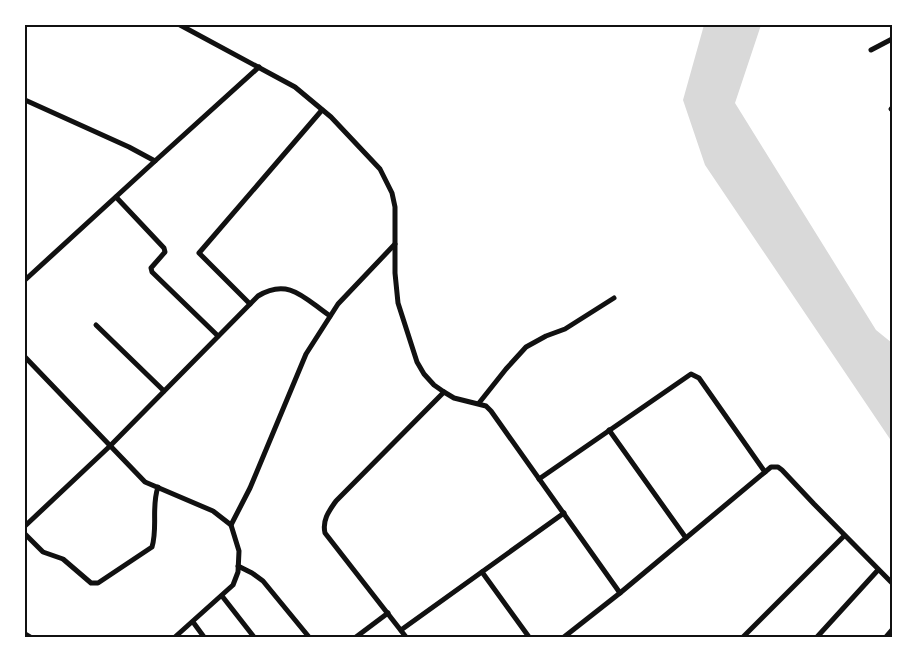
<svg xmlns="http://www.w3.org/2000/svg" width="917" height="662" viewBox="0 0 917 662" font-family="Spectral,serif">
  <rect width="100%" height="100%" fill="#fff"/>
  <path fill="#d9d9d9" d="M704,25H761L735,103L876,330L892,343V442L705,165L683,100Z"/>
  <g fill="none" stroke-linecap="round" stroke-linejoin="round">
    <g stroke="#111" stroke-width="5">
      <path d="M180,25L295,87L331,117L380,169L392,193L395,207V273L398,303L417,362L424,374L434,385L444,392L454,398L486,406L491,411L620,593"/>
      <path d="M871,50L892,39"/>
      <path d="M25,100L129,147L155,161L25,280"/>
      <path d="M891,109L892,108"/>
      <path d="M155,161L259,67"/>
      <path d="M116,197L164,248L165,252L151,268L152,272L218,336"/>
      <path d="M250,304L199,253L322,110"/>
      <path d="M96,325L164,391"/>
      <path d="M25,357L145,482L213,511L231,525L239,551L238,572L233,585L175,637"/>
      <path d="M479,403L506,369L526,347L546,336L565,329L614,298"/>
      <path d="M609,430L686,538"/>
      <path d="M539,479L691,374L699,378L765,472"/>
      <path d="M231,525L250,488L306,354L338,304L395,244"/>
      <path d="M25,526L110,446L258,296C289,277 305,299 330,316"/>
      <path d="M25,534L43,552L63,559L91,583H98L152,547C158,527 151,507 158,487"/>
      <path d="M238,566L252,573L263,581L309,637"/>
      <path d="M482,572L529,637"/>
      <path d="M222,596L254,637"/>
      <path d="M193,622L204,637"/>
      <path d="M401,630L564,513"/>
      <path d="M25,634L30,637"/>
      <path d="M356,637L388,613"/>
      <path d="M406,637L325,533C322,520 329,511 336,501L444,392"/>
      <path d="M564,637L620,593L771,467H778L782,470L814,504L892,583"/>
      <path d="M743,637L844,536"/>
      <path d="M817,637L878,570"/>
      <path d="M886,637L892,630"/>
    </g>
  </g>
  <rect width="917" height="662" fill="none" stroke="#ffffff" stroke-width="52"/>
  <rect x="26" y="26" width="865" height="610" fill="none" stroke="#111" stroke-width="2"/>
</svg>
